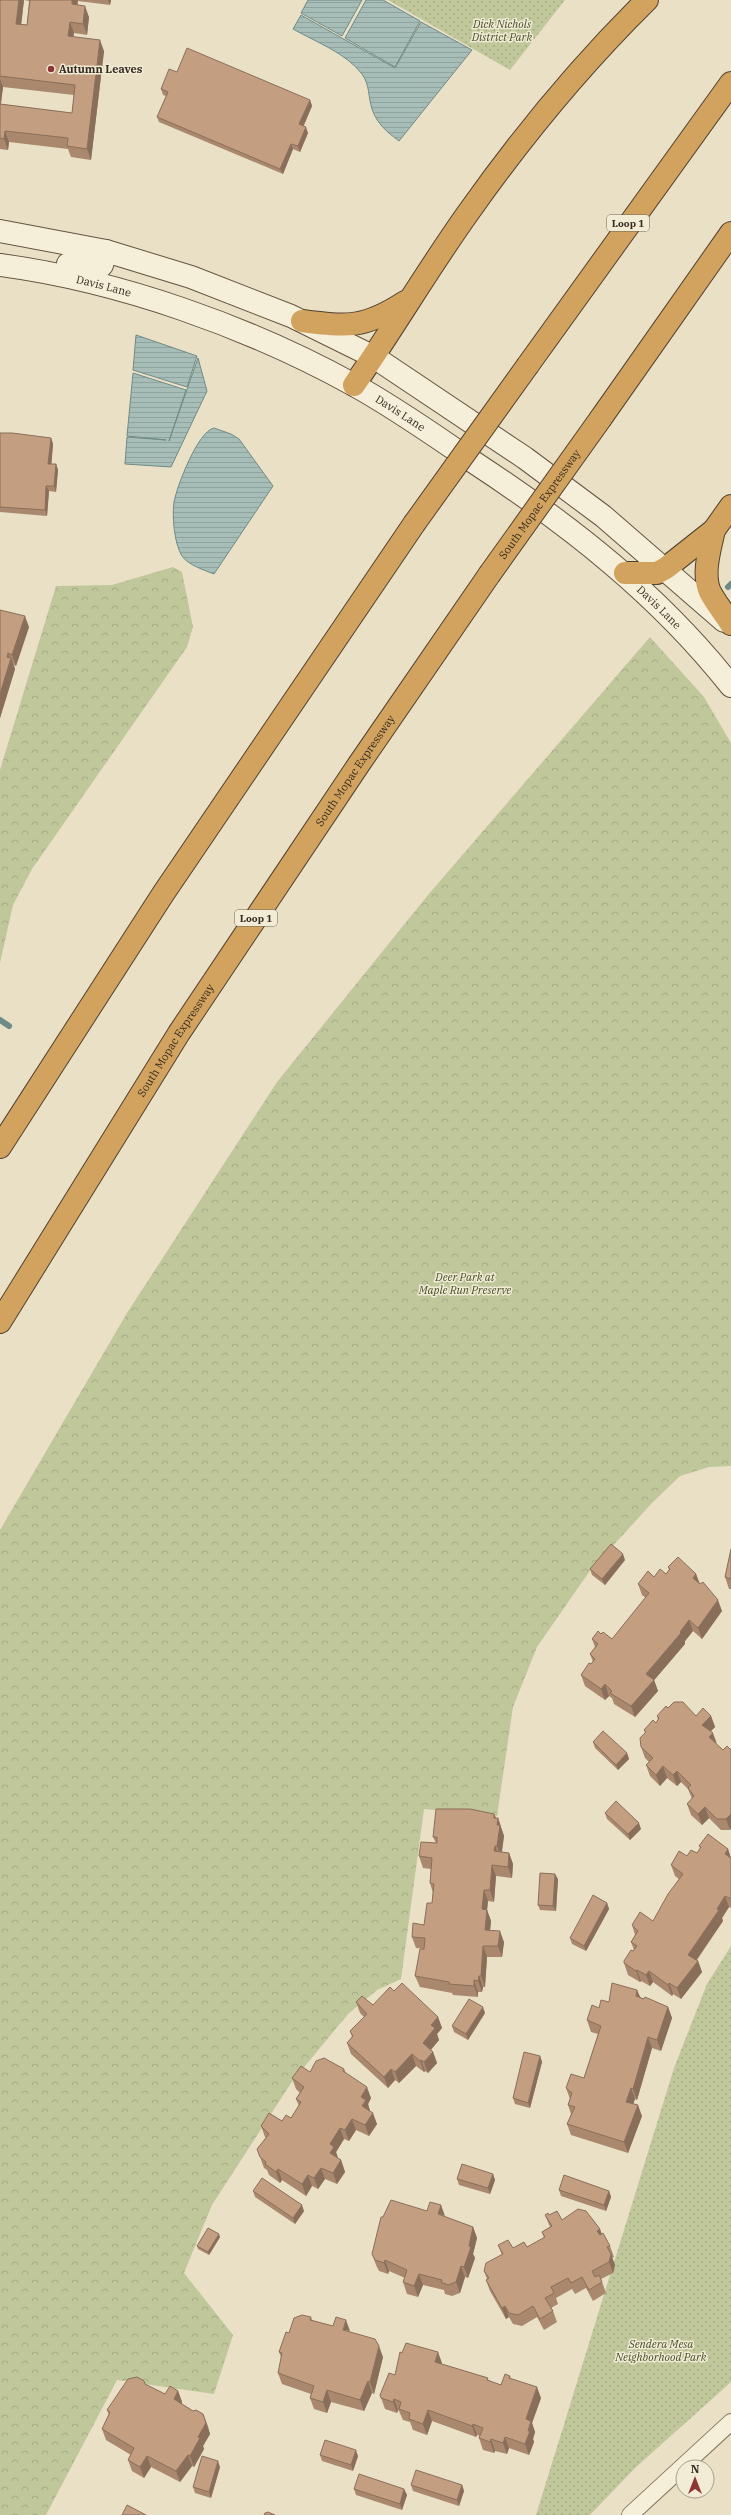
<svg xmlns="http://www.w3.org/2000/svg" width="731" height="2515" viewBox="0 0 731 2515" font-family="'IBM Plex Serif',serif">
  <defs>
    <pattern id="green-dots" width="8" height="8" patternUnits="userSpaceOnUse"><rect width="8" height="8" fill="#c0c79b"/><path d="M2 2h.1M6 6h.1" fill="none" stroke="#a6ab85" stroke-width="1.8" stroke-linecap="round"/></pattern>
    <pattern id="forest-crowns" width="20" height="18" patternUnits="userSpaceOnUse"><rect width="20" height="18" fill="#c0c79b"/><path d="M2 6a3 3 0 1 1 6 0M12 15a3 3 0 1 1 6 0" fill="none" stroke="#a6ab85"/></pattern>
    <pattern id="water-rules" width="6" height="5" patternUnits="userSpaceOnUse"><rect width="6" height="5" fill="#a7beb8"/><path d="M0 2.5h6" fill="none" stroke="#90a39e"/></pattern>
  </defs>
  <rect width="100%" height="100%" fill="#eae0c6"/>
  <g fill="url(#green-dots)">
    <path d="M388,0H565L510,70Z"/>
    <path d="M731,1946V2382L635,2468L590,2515H536L674,2068L707,1984Z"/>
  </g>
  <g fill="url(#forest-crowns)">
    <path d="M173,567L182,572L193,627L187,647L32,869L13,905L0,963V770L56,586L112,585Z"/>
    <path d="M650,637L704,697L731,743V1466L709,1467L680,1476L652,1503L589,1572L537,1647L513,1707L497,1816L424,1809L401,1979L377,1990L348,2014L291,2083L212,2205L184,2273L233,2335L214,2394L117,2380L46,2515H0V1530L127,1313L277,1082L428,895Z"/>
  </g>
  <g fill="url(#water-rules)" stroke="#6f8b85">
    <path d="M308,0H362L342,36L301,13Z"/>
    <path d="M366,0H383L420,21L395,67L345,38Z"/>
    <path d="M301,15L395,68L421,22L472,50L399,141C387,132 377,124 372,109C368,97 370,85 362,74C346,53 316,42 293,29Z"/>
    <path d="M136,335L197,356L187,387L133,370Z"/>
    <path d="M198,358L207,391L171,467L125,464L127,437L166,440L127,436L133,373L186,390L169,441Z"/>
    <path d="M214,428L231,434L239,439L273,486L214,574C204,570 188,565 182,556C174,543 172,516 174,502C177,486 198,431 214,428Z"/>
  </g>
  <g fill="none" stroke-linecap="round" stroke-linejoin="round">
    <g stroke="#6f8b85" stroke-width="6">
      <path d="M728,587L731,584"/>
      <path d="M0,1020L9,1026"/>
    </g>
    <g stroke="#83735d" stroke-width="18">
      <path id="minor" d="M630,2515L731,2422"/>
    </g>
    <g stroke="#655441" stroke-width="24">
      <g id="secondary">
        <path d="M0,231L106,251L191,277L291,316L374,357L525,458L603,516L724,621"/>
        <path d="M68,264L98,269L102,265L106,251"/>
        <path id="s1" d="M0,265C120,281 249,327 354,385C396,408 435,436 475,463C571,526 659,595 731,686"/>
      </g>
    </g>
    <g stroke="#524131" stroke-width="24">
      <g id="motorway">
        <path d="M302,321C348,327 365,328 405,302"/>
        <path d="M528,365L731,83"/>
        <path d="M354,385C393,329 428,269 468,213C521,138 581,65 647,0"/>
        <path d="M601,418L731,233"/>
        <path d="M714,530C710,548 702,574 710,592C716,603 724,613 731,624"/>
        <path d="M625,573H657L666,568L714,530L731,506"/>
        <path d="M0,1147L163,894L414,524"/>
        <path id="s2" d="M0,1322L179,1033L359,764L489,575"/>
      </g>
    </g>
    <use href="#minor" stroke="#f5eed8" stroke-width="16"/>
    <use href="#secondary" stroke="#f5eed8" stroke-width="22"/>
    <use href="#motorway" stroke="#d1a35f" stroke-width="22"/>
    <g stroke="#524131" stroke-width="24" stroke-linecap="butt">
      <g id="motorway-bridge">
        <path d="M414,524L528,365"/>
        <path id="s3" d="M489,575L601,418"/>
      </g>
    </g>
    <use href="#motorway-bridge" stroke="#d1a35f" stroke-width="22"/>
  </g>
  <g fill="#a9886e" fill-rule="evenodd">
    <path d="M0,0H111L110,5L78,1L77,5L89,17L87,35L74,33L73,36L104,51L91,160L71,157L68,149L9,142L8,150L0,149ZM24,0L29,1L27,25L21,24ZM3,87L74,95L72,113L1,104Z"/>
    <path d="M177,72L310,100L312,106L303,126L308,133L300,152L293,149L283,174L159,122L157,117L166,96L163,95L161,89Z"/>
    <path d="M0,433L51,438L53,444L51,464H56L58,470L56,492L49,491L47,516L0,512Z"/>
    <path d="M0,610L29,627L16,666L14,665L15,669L0,718Z"/>
    <path d="M731,1549V1589H729L725,1577Z"/>
    <path d="M625,1560L605,1585L592,1575L590,1569Z"/>
    <path d="M668,1567L696,1574L700,1584L722,1611L702,1639L693,1631L685,1641V1644L654,1680L658,1691L635,1717L614,1704L612,1698L609,1696L605,1700L585,1686L581,1675L593,1662L590,1654L595,1647L592,1639L601,1634L612,1639L646,1598L642,1595L638,1584L654,1577L666,1574L669,1570Z"/>
    <path d="M668,1708L696,1716H711L715,1727L711,1731L730,1830H721L709,1818L702,1825L691,1815L687,1804L692,1799L688,1789L681,1782L677,1786L667,1778L660,1786L650,1776L646,1765L649,1762L645,1758L641,1747L645,1733L644,1730L656,1723L658,1720L657,1716Z"/>
    <path d="M593,1742L627,1753L629,1759L618,1770L595,1748Z"/>
    <path d="M605,1813L641,1829L630,1840L607,1819Z"/>
    <path d="M494,1814L496,1818H498L504,1836L502,1852L509,1853L513,1864L512,1878L496,1876L494,1902L488,1901L487,1910L491,1921L490,1930L504,1942L502,1957H487L485,1987H483L482,1992H478V1997L453,1995L452,1993L420,1987L415,1976L424,1949L416,1948L412,1937L424,1925L432,1903L433,1893L430,1883L431,1869L423,1868L419,1856L436,1843L433,1837Z"/>
    <path d="M699,1846L728,1849L731,1858V1908L729,1907L722,1918L723,1921L697,1960L698,1961L702,1972L681,1999L673,1994L672,1996L653,1982L650,1986L641,1981L640,1982L628,1975L624,1963L634,1950L631,1942L635,1935L632,1925L653,1921L679,1879L675,1876L671,1865L687,1856L697,1853L700,1848Z"/>
    <path d="M558,1879L556,1911L540,1910L538,1905Z"/>
    <path d="M607,1903L609,1909L586,1951L572,1944L570,1938Z"/>
    <path d="M637,1990L640,1998L668,2007L672,2018L661,2051L652,2048L637,2100L635,2099L633,2104L642,2116L628,2153L571,2135L567,2124L571,2114L568,2105L570,2099L566,2088L584,2078L598,2034L591,2032L587,2020L599,2008L609,2002Z"/>
    <path d="M394,1991L438,2017L442,2028L437,2034L439,2040L431,2050L433,2052L437,2063L428,2073L425,2071L424,2072L416,2066L399,2083L395,2080L388,2088L351,2054L347,2043L352,2037L350,2031L364,2017L360,2013L356,2002L373,2005Z"/>
    <path d="M485,2013L468,2040L454,2032L452,2026Z"/>
    <path d="M540,2056L542,2062L530,2108L515,2104L513,2098Z"/>
    <path d="M344,2069L346,2073L371,2098L368,2104L370,2111L377,2124L369,2136L356,2130L349,2141L344,2139L336,2152L338,2159L341,2160L345,2172L337,2184L325,2179L318,2189L312,2186L306,2196L282,2180L280,2183L269,2175L267,2170L264,2168L260,2157L266,2138L265,2137L261,2126L291,2118L299,2106L296,2099L300,2093L296,2089L292,2078L310,2072Z"/>
    <path d="M493,2174L495,2180L490,2194L459,2185L457,2179Z"/>
    <path d="M559,2190L609,2191L611,2197L606,2211L561,2196Z"/>
    <path d="M253,2191L304,2211L295,2224L255,2197Z"/>
    <path d="M545,2215H549L562,2220L600,2229L601,2234L610,2246L614,2257L612,2258L615,2265L613,2273L601,2279L606,2293L593,2301L586,2288L575,2294L572,2289L556,2298L558,2304L551,2308L553,2311L557,2322L544,2330L537,2317L522,2326L513,2324L509,2317L506,2319L490,2291L486,2280L487,2279L484,2271L502,2255L498,2245L513,2248L527,2247L544,2238L542,2232L550,2227Z"/>
    <path d="M383,2217H445L473,2227L477,2238L473,2254L475,2258L468,2278L465,2277L460,2293L452,2296L445,2294L444,2290L423,2285L418,2297L407,2294L403,2282L405,2278L389,2271L388,2274L379,2271L376,2265L372,2254Z"/>
    <path d="M220,2237L209,2255L198,2249L197,2246Z"/>
    <path d="M311,2317L312,2320L350,2332L383,2357L374,2394L372,2393L364,2411L331,2402L327,2413L314,2409L310,2398L311,2394L282,2384L278,2373L281,2357L279,2352Z"/>
    <path d="M402,2353L442,2363V2364L488,2378V2380L501,2385L510,2376L511,2379L541,2398L532,2423L535,2432L533,2439L534,2442L529,2455L509,2448L507,2454L495,2451L494,2453L483,2450L479,2438L480,2436L477,2435L476,2437L432,2421L427,2435L413,2430L410,2422L403,2420L399,2411L398,2410L397,2413L385,2409L380,2395L395,2375Z"/>
    <path d="M146,2385L165,2394L178,2391L182,2402V2404L193,2411L203,2414L208,2426L210,2434L203,2446L204,2449L194,2467L192,2466L180,2482L151,2467L144,2478L132,2471L128,2460L131,2455L106,2440L102,2429L109,2415L107,2410Z"/>
    <path d="M320,2455L358,2456L353,2471L322,2461Z"/>
    <path d="M220,2467L211,2498L195,2493L193,2487Z"/>
    <path d="M411,2485H462L464,2491L459,2506L413,2491Z"/>
    <path d="M354,2489H404L407,2495L402,2510L356,2495Z"/>
  </g>
  <g fill="#896f5a">
    <path d="M19,0H24L20,35L16,24Z"/>
    <path d="M72,0H77L78,1L76,16L72,4Z"/>
    <path d="M108,0H111L110,5Z"/>
    <path d="M85,6L89,17L87,35L83,24Z"/>
    <path d="M70,22L74,33L72,47L68,36Z"/>
    <path d="M100,40L104,51L91,160L87,149Z"/>
    <path d="M0,79L3,87L0,109Z"/>
    <path d="M310,100L312,106L302,130L299,124Z"/>
    <path d="M306,127L308,133L300,152L298,146Z"/>
    <path d="M5,131L9,142L8,150L4,139Z"/>
    <path d="M291,144L293,149L283,174L280,169Z"/>
    <path d="M51,438L53,444L51,470L48,464Z"/>
    <path d="M56,464L58,470L56,492L54,486Z"/>
    <path d="M46,486L49,491L47,516L45,510Z"/>
    <path d="M25,616L29,627L16,666L12,655Z"/>
    <path d="M8,653L10,660L11,658L15,669L0,718V694Z"/>
    <path d="M623,1554L625,1560L605,1585L602,1579Z"/>
    <path d="M696,1574L700,1585L693,1578Z"/>
    <path d="M718,1600L722,1611L702,1639L698,1628Z"/>
    <path d="M689,1620L693,1631L685,1641V1644L650,1685L646,1674Z"/>
    <path d="M654,1680L658,1691L635,1717L631,1706Z"/>
    <path d="M605,1684L609,1696L605,1700L601,1689Z"/>
    <path d="M711,1716L715,1727L706,1736L702,1725Z"/>
    <path d="M713,1733L717,1744L709,1737Z"/>
    <path d="M627,1753L629,1759L618,1770L616,1765Z"/>
    <path d="M663,1766L667,1778L660,1786L656,1775Z"/>
    <path d="M677,1771L681,1782L677,1786L673,1775Z"/>
    <path d="M705,1807L709,1818L702,1825L698,1814Z"/>
    <path d="M494,1814L498,1822V1818L504,1836L501,1857L497,1846L494,1818Z"/>
    <path d="M731,1814V1829L730,1830L726,1819Z"/>
    <path d="M639,1823L641,1829L630,1840L628,1834Z"/>
    <path d="M495,1846L499,1857L494,1851Z"/>
    <path d="M728,1849L731,1859L725,1854Z"/>
    <path d="M509,1853L513,1864L512,1878L508,1867Z"/>
    <path d="M492,1865L496,1876L494,1902L490,1890Z"/>
    <path d="M555,1874L558,1879L556,1911L553,1906Z"/>
    <path d="M484,1890L488,1901L487,1910L491,1921L489,1941L485,1930L482,1909Z"/>
    <path d="M725,1896L729,1907L722,1918L723,1921L692,1966L688,1955Z"/>
    <path d="M607,1903L609,1909L586,1951L584,1946Z"/>
    <path d="M500,1931L504,1942L502,1957L498,1946Z"/>
    <path d="M483,1946L487,1957L485,1987L481,1976Z"/>
    <path d="M698,1961L702,1972L681,1999L677,1988Z"/>
    <path d="M637,1970L641,1981L640,1982L636,1971Z"/>
    <path d="M649,1971L653,1982L650,1986L646,1975Z"/>
    <path d="M479,1976L483,1987L482,1992L478,1981Z"/>
    <path d="M474,1980L478,1992V1997L474,1986Z"/>
    <path d="M669,1983L673,1994L672,1996L668,1985Z"/>
    <path d="M637,1990L642,2001L636,1996Z"/>
    <path d="M483,2007L485,2013L468,2040L466,2034Z"/>
    <path d="M668,2007L672,2018L661,2051L657,2040Z"/>
    <path d="M438,2017L442,2028L437,2034L439,2040L427,2054L423,2043L431,2025Z"/>
    <path d="M648,2037L652,2048L637,2100L633,2089Z"/>
    <path d="M433,2052L437,2063L428,2073L424,2062Z"/>
    <path d="M412,2054L416,2066L399,2083L395,2072Z"/>
    <path d="M540,2056L542,2062L530,2108L528,2103Z"/>
    <path d="M421,2060L425,2071L424,2072L420,2061Z"/>
    <path d="M391,2069L395,2080L388,2088L384,2077Z"/>
    <path d="M367,2087L371,2098L368,2104L370,2111L362,2106L361,2097Z"/>
    <path d="M631,2088L635,2099L630,2113L626,2102Z"/>
    <path d="M638,2105L642,2116L628,2153L624,2142Z"/>
    <path d="M373,2113L377,2124L369,2136L365,2125Z"/>
    <path d="M352,2119L356,2130L349,2141L345,2130Z"/>
    <path d="M340,2128L344,2139L336,2152L338,2158L334,2164L330,2153V2144Z"/>
    <path d="M341,2160L345,2172L337,2184L333,2173Z"/>
    <path d="M321,2168L325,2179L318,2189L314,2178Z"/>
    <path d="M278,2169L282,2180L280,2183L276,2172Z"/>
    <path d="M493,2174L495,2180L490,2194L488,2188Z"/>
    <path d="M308,2175L312,2186L306,2196L302,2184Z"/>
    <path d="M609,2191L611,2197L606,2211L604,2205Z"/>
    <path d="M302,2205L304,2211L295,2224L293,2218Z"/>
    <path d="M441,2205L445,2216L438,2214Z"/>
    <path d="M473,2227L477,2238L473,2254L475,2258L468,2278L464,2267Z"/>
    <path d="M600,2229L604,2240L601,2242L597,2231Z"/>
    <path d="M219,2234L220,2237L209,2255L208,2252Z"/>
    <path d="M611,2254L615,2265L613,2273L609,2262Z"/>
    <path d="M385,2260L389,2271L388,2274L384,2263Z"/>
    <path d="M461,2266L465,2277L460,2293L456,2282Z"/>
    <path d="M419,2274L423,2285L418,2297L414,2286Z"/>
    <path d="M505,2306L509,2317L506,2319L502,2308Z"/>
    <path d="M346,2320L350,2331L343,2330Z"/>
    <path d="M379,2346L383,2357L374,2394L370,2382Z"/>
    <path d="M438,2352L442,2363L439,2373L435,2362Z"/>
    <path d="M368,2381L372,2393L364,2411L360,2400Z"/>
    <path d="M537,2387L541,2398L532,2423L535,2432L533,2439L534,2442L529,2455L525,2444L528,2431L526,2419Z"/>
    <path d="M327,2390L331,2402L327,2413L323,2402Z"/>
    <path d="M178,2391L182,2402L178,2410L174,2399Z"/>
    <path d="M394,2399L398,2410L397,2413L393,2402Z"/>
    <path d="M428,2410L432,2421L427,2435L423,2424Z"/>
    <path d="M203,2414L210,2434L203,2446L204,2449L194,2467L190,2456L198,2437Z"/>
    <path d="M473,2424L477,2435L476,2437L472,2426Z"/>
    <path d="M505,2437L509,2448L507,2454L503,2443Z"/>
    <path d="M491,2439L495,2451L494,2453L490,2442Z"/>
    <path d="M356,2450L358,2456L353,2471L351,2465Z"/>
    <path d="M188,2455L192,2466L180,2482L176,2471Z"/>
    <path d="M147,2456L151,2467L144,2478L140,2467Z"/>
    <path d="M218,2461L220,2467L211,2498L209,2492Z"/>
    <path d="M462,2485L464,2491L459,2506L457,2500Z"/>
    <path d="M404,2489L407,2495L402,2510L400,2504Z"/>
  </g>
  <g fill="#c49e80" stroke="#896f5a">
    <path d="M0,0H19L16,24L27,25L30,0H72V4L85,6L83,24L70,22L68,36L100,40L87,149L67,146L68,138L5,131L4,139L0,138V104L72,113L75,85L0,76Z"/>
    <path d="M187,48L310,100L299,124L306,127L298,146L291,144L280,169L157,117L168,92L161,89L169,69L177,72Z"/>
    <path d="M0,433H12L51,438L48,464H56L54,486H46L45,510L0,507Z"/>
    <path d="M0,610L25,616L12,655L8,653L7,657L11,658L0,694Z"/>
    <path d="M611,1544L623,1554L602,1579L590,1569Z"/>
    <path d="M731,1549V1579L725,1577Z"/>
    <path d="M678,1557L696,1574L693,1578L700,1584L703,1582L718,1600L698,1628L689,1620L680,1632L681,1633L646,1674L654,1680L631,1706L610,1693L612,1691L605,1684L601,1689L581,1675L589,1663L591,1664L595,1659L590,1654L598,1644L592,1639L598,1631L601,1634L603,1632L612,1639L649,1593L638,1584L648,1571L654,1577L660,1569L666,1574L670,1569L668,1567Z"/>
    <path d="M674,1702H683L696,1716L703,1708L711,1716L702,1725L713,1733L709,1737L723,1750L727,1746L731,1750V1814L726,1819H717L705,1807L698,1814L687,1804L694,1796L688,1788L691,1785L677,1771L673,1775L663,1766L656,1775L646,1765L653,1758L641,1747L640,1738L646,1732L644,1730L653,1720L656,1723L659,1718L657,1716L666,1706L668,1708Z"/>
    <path d="M603,1731L627,1753L616,1765L593,1742Z"/>
    <path d="M616,1801L639,1823L628,1834L605,1813Z"/>
    <path d="M436,1809H470L494,1814V1818H498L497,1825H500L497,1846H495L494,1851L509,1853L508,1867L492,1865L490,1890H484L482,1909L487,1910L485,1930L500,1931L498,1946H483L481,1976H479L478,1981L474,1980V1986L449,1984V1982L415,1976L420,1949H424L425,1938L412,1937L413,1923L424,1925L427,1903H432L434,1884L430,1883L432,1858L419,1856L421,1842L437,1843V1837H433Z"/>
    <path d="M708,1834L728,1849L725,1854L731,1858V1899L725,1896L717,1909L719,1910L688,1955L698,1961L677,1988L669,1983L668,1985L649,1971L646,1975L637,1970L636,1971L624,1963V1961L631,1950L633,1951L637,1946L631,1942L638,1931L632,1925L640,1912L653,1921L668,1894L683,1874L671,1865L679,1851L687,1856L691,1850L697,1853L701,1847L699,1846Z"/>
    <path d="M540,1873L555,1874L553,1906L538,1905Z"/>
    <path d="M593,1895L607,1903L584,1946L570,1938Z"/>
    <path d="M402,1983L438,2017L431,2025L435,2028L423,2043L433,2052L424,2062L421,2060L420,2061L412,2054L395,2072L391,2069L384,2077L347,2043L353,2036L350,2031L367,2014L356,2002L362,1996L373,2005L390,1987L394,1991Z"/>
    <path d="M612,1983L637,1990L636,1996L644,1999L645,1997L668,2007L657,2040L648,2037L633,2089L631,2088L626,2102L638,2105L624,2142L567,2124L575,2107L568,2105L572,2093L566,2088L571,2074L584,2078L601,2026L587,2020L592,2005L599,2008L601,2000L609,2002Z"/>
    <path d="M469,1999L483,2007L466,2034L452,2026Z"/>
    <path d="M524,2052L540,2056L528,2103L513,2098Z"/>
    <path d="M324,2058L344,2069L343,2071L367,2087L361,2097L366,2100L362,2106L373,2113L365,2125L352,2119L345,2130L340,2128L330,2144L334,2147L330,2153L341,2160L333,2173L321,2168L314,2178L308,2175L302,2184L278,2169L276,2172L265,2164L266,2162L260,2157L257,2149L269,2134L261,2126L269,2113L282,2121L286,2115L291,2118L301,2102L296,2099L304,2087L292,2078L301,2066L310,2072L316,2061Z"/>
    <path d="M462,2164L493,2174L488,2188L457,2179Z"/>
    <path d="M564,2175L609,2191L604,2205L559,2190Z"/>
    <path d="M262,2178L302,2205L293,2218L253,2191Z"/>
    <path d="M391,2200L427,2211L430,2202L441,2205L438,2214L473,2227L469,2246L471,2247L464,2267L461,2266L456,2282L448,2285L441,2282L442,2280L419,2274L414,2286L403,2282L407,2270L385,2260L384,2263L375,2260L372,2254L381,2217H383Z"/>
    <path d="M578,2209L586,2211L600,2229L597,2231L600,2235L603,2233L610,2246L607,2247L611,2254L609,2262L592,2271L595,2277L599,2275L602,2282L589,2290L582,2277L571,2283L568,2278L551,2287L554,2293L545,2298L553,2311L540,2319L533,2306L518,2315L509,2313L505,2306L502,2308L486,2280L489,2278L484,2271L486,2263L503,2254L498,2245L508,2240L513,2248L524,2242L527,2247L545,2237L542,2232L552,2226L545,2215L548,2213L549,2215L557,2211L562,2220Z"/>
    <path d="M208,2228L219,2234L208,2252L197,2246Z"/>
    <path d="M302,2315L311,2317L310,2320L333,2326L336,2317L346,2320L343,2330L375,2339L379,2346L370,2382L368,2381L360,2400L327,2390L323,2402L310,2398L314,2386L278,2373L282,2353L279,2352L286,2332L289,2333L294,2318Z"/>
    <path d="M406,2343L438,2352L435,2362L488,2378L487,2380L501,2385L505,2374L510,2376L509,2378L537,2387L526,2419L531,2421L528,2431H530L525,2444L505,2437L503,2443L491,2439L490,2442L479,2438L483,2428L473,2424L472,2426L428,2410L423,2424L409,2419L410,2413L399,2409L401,2402L394,2399L393,2402L381,2398L380,2395L389,2373L395,2375L400,2352L402,2353Z"/>
    <path d="M137,2377L144,2381L145,2384L165,2394L170,2386L178,2391L174,2399L193,2411L196,2410L203,2414L206,2423L198,2437L200,2438L190,2456L188,2455L176,2471L147,2456L140,2467L128,2460L134,2448L102,2429L110,2412L107,2410L128,2379Z"/>
    <path d="M325,2440L356,2450L351,2465L320,2455Z"/>
    <path d="M202,2456L218,2461L209,2492L193,2487Z"/>
    <path d="M416,2470L462,2485L457,2500L411,2485Z"/>
    <path d="M359,2474L404,2489L400,2504L354,2489Z"/>
    <path d="M127,2505L146,2515H122Z"/>
    <path d="M268,2512L275,2515H264L265,2513Z"/>
  </g>
  <circle fill="#8d3633" stroke="#f2ebd5" stroke-width="1.5" cx="51" cy="69" r="4"/>
  <g text-anchor="middle" stroke-width="3" stroke-linejoin="round" paint-order="stroke">
    <g fill="#f2ebd5" stroke="#6e6556" stroke-width="1">
      <rect x="607" y="215" width="42" height="16" rx="3"/>
      <rect x="235" y="910" width="42" height="16" rx="3"/>
    </g>
    <g font-size="10" font-weight="bold" fill="#352b20">
      <text x="628" y="227">Loop 1</text>
      <text x="256" y="922">Loop 1</text>
    </g>
    <g font-size="11" font-style="italic" fill="#444f28" stroke="#f2ebd5">
      <text x="502" y="28">Dick Nichols<tspan x="502" dy="13">District Park</tspan></text>
      <text x="465" y="1281">Deer Park at<tspan x="465" dy="13">Maple Run Preserve</tspan></text>
      <text x="661" y="2348">Sendera Mesa<tspan x="661" dy="13">Neighborhood Park</tspan></text>
    </g>
    <g font-size="11" font-weight="bold" fill="#352b20" stroke="#f2ebd5" text-anchor="start">
      <text x="59" y="73">Autumn Leaves</text>
    </g>
    <g font-size="11" fill="#352b20" stroke="#f2ebd5">
      <text dy="4" stroke="none"><textPath href="#s1" startOffset="106">Davis Lane</textPath></text>
      <text dy="4" stroke="none"><textPath href="#s1" startOffset="430">Davis Lane</textPath></text>
      <text dy="4" stroke="none"><textPath href="#s3" startOffset="87">South Mopac Expressway</textPath></text>
      <text dy="4" stroke="none"><textPath href="#s1" startOffset="754">Davis Lane</textPath></text>
      <text dy="4" stroke="none"><textPath href="#s2" startOffset="656">South Mopac Expressway</textPath></text>
      <text dy="4" stroke="none"><textPath href="#s2" startOffset="332">South Mopac Expressway</textPath></text>
    </g>
  </g>
  <g transform="translate(695 2479)"><circle r="19" fill="#f2ebd5" stroke="#a69e8d"/>
  <path d="M0-3L7 15L0 10L-7 15Z" fill="#8d3633"/>
  <text y="-6" font-size="11" font-weight="bold" text-anchor="middle" fill="#352b20">N</text>
  </g>
</svg>
